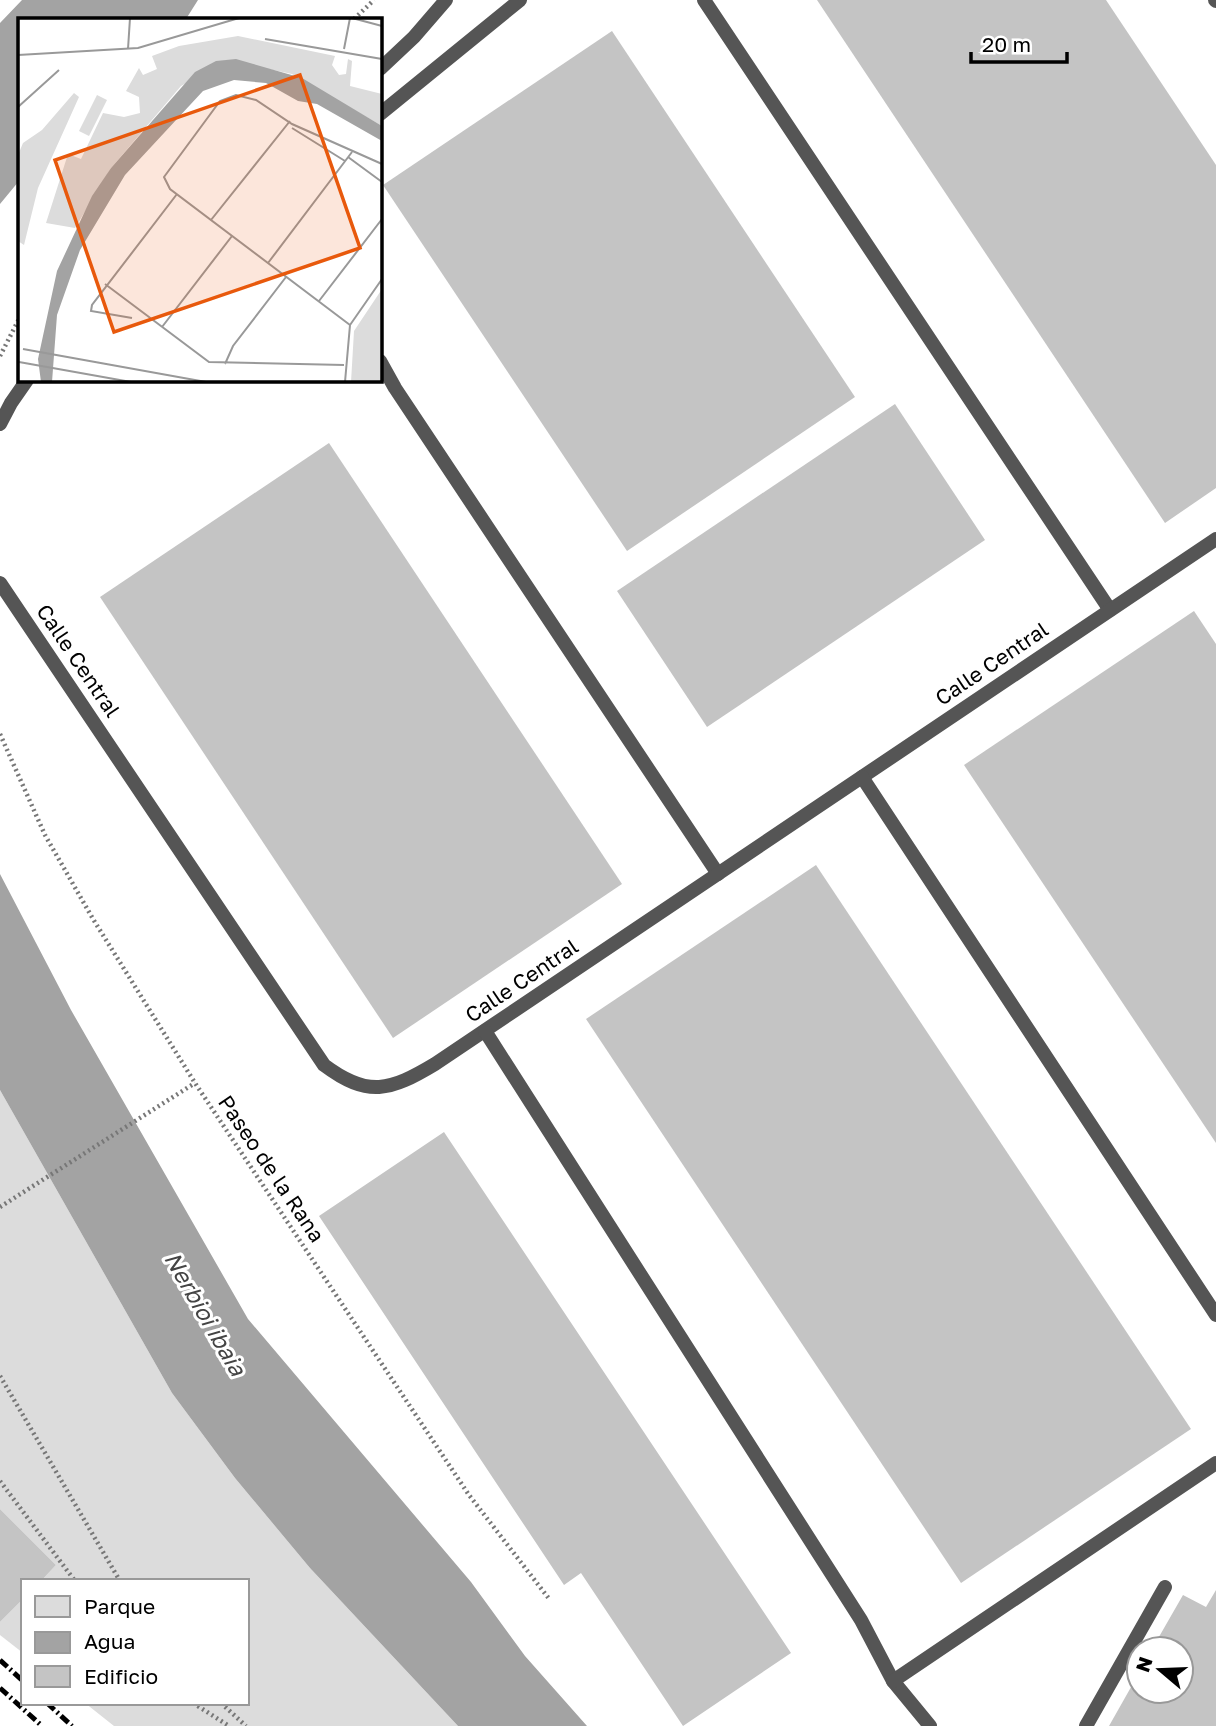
<svg xmlns="http://www.w3.org/2000/svg" width="1216" height="1726" viewBox="0 0 1216 1726" font-family="'Golos Text',sans-serif">
  <rect width="100%" height="100%" fill="#fff"/>
  <g fill="#dcdcdc">
    <path d="M0,1090L172,1393L235,1478L310,1568L458,1726H114L85,1703H247V1581H41L56,1565L0,1509Z"/>
    <path d="M23,1599V1653L0,1635V1622Z"/>
  </g>
  <g fill="#a3a3a3">
    <path d="M22,0H198L186,19H19V181L0,204V23Z"/>
    <path d="M0,874L71,1010L248,1319L471,1582L525,1656L587,1726H458L310,1568L235,1478L172,1393L0,1090Z"/>
  </g>
  <g fill="#c4c4c4">
    <path d="M817,0H1106L1216,165V488L1165,523Z"/>
    <path d="M612,31L855,397L627,551L383,185Z"/>
    <path d="M895,404L985,540L707,727L617,591Z"/>
    <path d="M329,443L622,884L393,1038L100,597Z"/>
    <path d="M1194,611L1216,644V1143L964,765Z"/>
    <path d="M816,865L1191,1429L961,1583L586,1019Z"/>
    <path d="M444,1132L791,1653L683,1726L581,1573L564,1585L319,1216Z"/>
    <path d="M0,1509L56,1565L41,1581H23V1599L0,1622Z"/>
    <path d="M1216,1590V1726H1109L1139,1673V1691H1181V1649H1152L1183,1595L1206,1607Z"/>
  </g>
  <g fill="none" stroke-linecap="round" stroke-linejoin="round">
    <g stroke="#777" stroke-width="4.5" stroke-dasharray="2 3.5" stroke-linecap="butt">
      <path d="M354,19L374,0"/>
      <path d="M0,356L19,319"/>
      <path d="M0,734L45,835L93,919L195,1083L469,1495L550,1600"/>
      <path d="M0,1207L195,1083"/>
      <path d="M0,1376L120,1581"/>
      <path d="M0,1481L75,1581"/>
      <path d="M193,1703L229,1726"/>
      <path d="M221,1703L246,1726"/>
    </g>
    <g stroke="#555" stroke-width="14">
      <path d="M704,0L1110,610"/>
      <path d="M1215,0L1216,1"/>
      <path d="M380,69L414,37L446,0"/>
      <path d="M380,114L520,0"/>
      <path d="M380,361L395,388L718,874"/>
      <path d="M0,424L11,403L27,380"/>
      <path d="M0,583L324,1065C368,1098 390,1091 435,1064L1216,539"/>
      <path d="M862,777L1216,1315"/>
      <path d="M485,1031L861,1620L893,1681L930,1726"/>
      <path d="M893,1681L1216,1463"/>
      <path d="M1086,1726L1165,1587"/>
    </g>
    <g stroke="#000" stroke-width="5" stroke-dasharray="10 3.5 2 3.5" stroke-linecap="butt">
      <path d="M0,1660L23,1681"/>
      <path d="M0,1688L42,1726"/>
      <path d="M47,1703L72,1726"/>
    </g>
  </g>
  <g text-anchor="middle" stroke-width="6" stroke-linejoin="round" paint-order="stroke">
    <g font-size="21" fill="#000" stroke="#fff">
      <text transform="translate(78 661) rotate(56)" y="7">Calle Central</text>
      <text transform="translate(992 664) rotate(-34)" y="7">Calle Central</text>
      <text transform="translate(522 981) rotate(-34)" y="7">Calle Central</text>
      <text transform="translate(271 1169) rotate(56)" y="7">Paseo de la Rana</text>
    </g>
    <g font-size="23" font-style="italic" fill="#444" stroke="#fff">
      <text transform="translate(205 1314) rotate(60)" y="8">Nerbioi ibaia</text>
    </g>
  </g>
  <g transform="translate(18 18)">
    <rect width="364" height="364" fill="#fff"/>
    <path d="M220,18L317,38L314,47L321,57L328,56L330,41L334,43L332,68L364,76V108L274,56L208,42L163,68L93,150L57,210L28,205L50,136L63,141L85,95L106,99L122,95L121,79L108,73L121,50L125,57L139,51L134,38L161,28ZM56,75L61,79L20,170L6,227L0,223V137L5,125L24,112ZM79,77L89,82L71,118L61,113ZM364,271V364H333L336,313Z" fill="#dcdcdc"/>
    <path d="M218,41L284,60L364,108V123L299,86L280,83L248,65L216,62L185,73L107,157L62,232L39,297L34,364H23L20,341L39,253L74,178L93,150L177,54L198,43Z" fill="#a3a3a3"/>
    <path fill="none" stroke="#999" stroke-width="2" d="M334,0L364,8M247,21L364,41M110,31L112,0M326,31L332,0M0,37L120,30L221,0M0,89L41,52M274,110L327,143M330,139L364,164M193,202L272,103M250,245L334,134M87,266L191,344L326,347M301,283L364,201M114,300L73,293L74,287L159,176M332,307L152,171L146,159L202,83L218,77L238,82L274,106L364,146M144,309L214,218M5,331L188,364M1,344L113,364M207,346L215,328L268,259M327,364L332,307L364,261"/>
    <path fill="#e8590c" fill-opacity="0.15" stroke="#e8590c" stroke-width="3.5" d="M282,57L342,230L96,314L37,142Z"/>
    <rect width="364" height="364" fill="none" stroke="#000" stroke-width="3.5"/>
  </g>
  <rect x="21" y="1579" width="228" height="126" fill="#ffffff" stroke="#999999" stroke-width="2"/>
  <rect x="35" y="1596" width="35" height="21" fill="#dcdcdc" stroke="#999999" stroke-width="2"/>
  <text x="84" y="1614" font-size="21" fill="#000000">Parque</text>
  <rect x="35" y="1632" width="35" height="21" fill="#a3a3a3" stroke="#999999" stroke-width="2"/>
  <text x="84" y="1649" font-size="21" fill="#000000">Agua</text>
  <rect x="35" y="1666" width="35" height="21" fill="#c4c4c4" stroke="#999999" stroke-width="2"/>
  <text x="84" y="1684" font-size="21" fill="#000000">Edificio</text>
  <g transform="translate(1160 1670) rotate(289)"><circle r="33" fill="#ffffff" stroke="#999999" stroke-width="2"/>
  <path d="M0-5L12 26L0 18L-12 26Z" fill="#000000"/>
  <text y="-10" font-size="19" font-weight="bold" text-anchor="middle" fill="#000000">N</text>
  </g>
  <path d="M971 52v10h96v-10" fill="none" stroke="#000000" stroke-width="3.5"/>
  <text x="982" y="52" font-size="21" fill="#000000" stroke="#ffffff" stroke-width="5" paint-order="stroke">20 m</text>
</svg>
